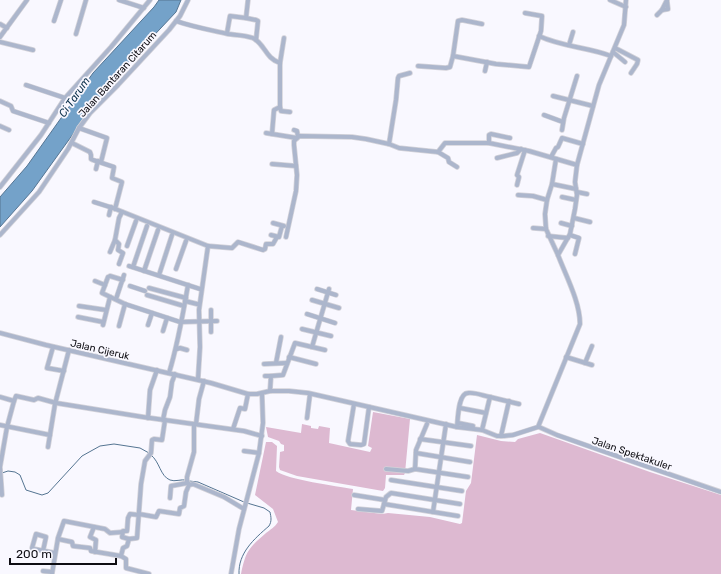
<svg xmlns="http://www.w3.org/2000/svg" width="721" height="574" viewBox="0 0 721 574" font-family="Rubik,sans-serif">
  <rect width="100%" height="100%" fill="#f9f8ff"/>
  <g fill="#ddb9d1">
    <path d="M373,412L410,419L405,473L404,475H386L385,488L383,491L297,476L280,470L279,467L280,452L284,451V445L281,444L279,441L268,437L266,427L301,433L302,424L311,426V428L318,429L319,426L330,428L329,443L370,452L372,448L368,446Z"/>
    <path d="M540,433L650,472L721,495V574H241C246,550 249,548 266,533C271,529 274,528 278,522L273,509L255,495L266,442H272L277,446L276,471C288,480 336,486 353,489L351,510L382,514L388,513L430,517L460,524L462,523L466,491L471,483L477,435L501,441L515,442L518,439Z"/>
  </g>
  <path fill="#74a2c9" stroke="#557592" d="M159,0H181L176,12L112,80L32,191L0,227V197L27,166L93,73L154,7Z"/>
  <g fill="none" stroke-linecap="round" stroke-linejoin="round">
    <g stroke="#557592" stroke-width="1">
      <path d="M151,455C160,462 160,476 170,480C175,482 181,479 186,480"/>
      <path d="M2,473L8,471L15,472L20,475L26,490L42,495L48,493L82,456L100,446L114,444L140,448L149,453"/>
      <path d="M189,481L198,482L244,502"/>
      <path d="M239,574C238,553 254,539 269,526C272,521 271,517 270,512L264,508L247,503"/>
    </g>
    <g stroke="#d3d2d9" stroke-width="5.5">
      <g id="minor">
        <path d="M119,0L144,8"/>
        <path d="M610,0L626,7"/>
        <path d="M662,10L668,9L667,1"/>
        <path d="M657,15L662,10L667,0"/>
        <path d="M246,18L256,20L258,21L256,40"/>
        <path d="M54,21L61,0"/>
        <path d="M176,21C193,27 211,30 228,34C236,35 245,35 253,38C265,44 265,58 280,63V107L274,110L272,134"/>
        <path d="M0,24L7,28"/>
        <path d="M227,33L230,16L246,18L248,0"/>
        <path d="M76,34L86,0"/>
        <path d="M539,36C562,47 588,47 611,56"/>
        <path d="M0,37L27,0"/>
        <path d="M0,42L33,50"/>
        <path d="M569,45L573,32"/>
        <path d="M615,48L638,60L637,64L631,73"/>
        <path d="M613,52L625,62"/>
        <path d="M453,56L496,64L529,67L541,31L542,16L525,13"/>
        <path d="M280,63L284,38"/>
        <path d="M418,66L446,68L450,67L453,56L458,21L462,20L482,24"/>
        <path d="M485,71L487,62"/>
        <path d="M26,85L65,98"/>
        <path d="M553,96L593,106"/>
        <path d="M0,101L11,106L13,111L49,123"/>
        <path d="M280,107L281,111L290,112"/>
        <path d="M544,115L563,122"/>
        <path d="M0,126L9,130"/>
        <path d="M79,128L107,138L101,162"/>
        <path d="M294,130L297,131L298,137"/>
        <path d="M562,130L564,118L577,76"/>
        <path d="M266,133L297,138"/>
        <path d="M72,143L90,152L91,155V159L93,160L114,167L112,178L122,182L115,209"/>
        <path d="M489,143V135L491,134L510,138"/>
        <path d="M389,144L396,100L398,78L399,76L410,73"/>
        <path d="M438,152L445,143H489L529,151L577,165"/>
        <path d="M551,157L556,148L558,147L562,138L583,144"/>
        <path d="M497,158L517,153L521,149"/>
        <path d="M556,159L552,184L547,200L545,214L546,229L558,255"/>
        <path d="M272,164L296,166"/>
        <path d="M96,169L98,161"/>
        <path d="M552,184L576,189"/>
        <path d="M517,185L519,177L517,175L525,150"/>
        <path d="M0,187L41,135L65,98L111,47L150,0"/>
        <path d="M577,192L587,194"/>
        <path d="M518,195L533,196L547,200"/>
        <path d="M562,197L576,200"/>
        <path d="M94,202L113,208L208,246L232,248L238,242L263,250L265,249L266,244H273L277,237"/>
        <path d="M109,215L111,207"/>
        <path d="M574,218L590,222"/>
        <path d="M273,223L284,226"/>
        <path d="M561,223L572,226"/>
        <path d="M533,228L546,229"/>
        <path d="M0,235L39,192L68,149L79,128L90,113L118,85L169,30L180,16L188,0"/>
        <path d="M271,235L279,237L282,226"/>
        <path d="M570,235L579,238L575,254"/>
        <path d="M548,236L568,238"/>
        <path d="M286,237L296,191L297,175L294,145V141L299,136L352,137L366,139L389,144L399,148L438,152L448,158L449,162L457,167"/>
        <path d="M127,246L136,221"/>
        <path d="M110,252L115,240"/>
        <path d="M119,264L123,253L118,250L119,244L115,240L119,218L122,212"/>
        <path d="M129,266L200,289"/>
        <path d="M133,267L147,226"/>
        <path d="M176,269L186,241"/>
        <path d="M144,271L158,230"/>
        <path d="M159,275L172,235"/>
        <path d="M110,276L123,280"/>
        <path d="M108,277L102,293L125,304L180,322L217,321"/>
        <path d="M95,281L105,285"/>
        <path d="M130,286L145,291"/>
        <path d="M149,288L186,298"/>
        <path d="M317,289L336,295"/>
        <path d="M147,295L184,306"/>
        <path d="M116,299L124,275"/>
        <path d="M312,300L339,308"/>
        <path d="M185,301L197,304"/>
        <path d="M79,306L106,310"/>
        <path d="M211,310V332"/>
        <path d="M307,314L335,323"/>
        <path d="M78,317L103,322"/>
        <path d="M103,325L110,297"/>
        <path d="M148,325L152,313"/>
        <path d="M119,326L125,304"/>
        <path d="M302,329L331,336"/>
        <path d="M163,331L167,318"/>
        <path d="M0,333L46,345L211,383L248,394H257L270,391H289L308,393L457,427L482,430L497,436H504L513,435L538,427L580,324C580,302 566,276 558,255L570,234L575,209L577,195L575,182L577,165L599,85L624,25L626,0"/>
        <path d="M53,347L47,368L64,371"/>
        <path d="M312,347L329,289"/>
        <path d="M177,349L180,348L187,350"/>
        <path d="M289,357L316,364"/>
        <path d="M566,357L592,365"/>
        <path d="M276,363L281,337"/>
        <path d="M585,363L592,346"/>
        <path d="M264,364L287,363"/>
        <path d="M169,373C178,344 183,314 188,285"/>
        <path d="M265,376H271"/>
        <path d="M198,379L200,347L199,310L208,246"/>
        <path d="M270,391L271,376L283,375L295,343L325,350"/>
        <path d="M0,397L14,401L7,427L0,467L2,495"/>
        <path d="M490,397L519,404"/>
        <path d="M14,401L16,396L34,400L38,398L56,403L143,417L244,431L262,436"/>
        <path d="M354,404L348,441L350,444L361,445L364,444L369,407"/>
        <path d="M460,408L486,413"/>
        <path d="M148,418L150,390L157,370"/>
        <path d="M307,418L310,394"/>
        <path d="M163,420L165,410L170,397L172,382L175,374"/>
        <path d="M458,423L473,426"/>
        <path d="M196,424L199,399L204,381"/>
        <path d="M0,425L50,435"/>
        <path d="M457,427C458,419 458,393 468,393C475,392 484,396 490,397L482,430"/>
        <path d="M539,427L557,435L634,462L721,492"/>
        <path d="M233,429L240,408L245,409L248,394"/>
        <path d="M501,436L509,401"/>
        <path d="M420,439L471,446"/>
        <path d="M48,447L55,404L69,350"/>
        <path d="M244,451L259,453"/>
        <path d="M416,453L470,462"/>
        <path d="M386,469L408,471L415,469L468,477"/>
        <path d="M415,469L416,450L427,424"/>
        <path d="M391,480L462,491"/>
        <path d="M189,485L187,481V477L194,452V424"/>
        <path d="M354,495L385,500"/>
        <path d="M170,498L171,486L187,483"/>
        <path d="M384,504L458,516"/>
        <path d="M358,509L382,511L386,497L391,493L460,504"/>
        <path d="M433,512L446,424"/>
        <path d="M139,514L156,517L159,511L179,514L180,508L184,506L186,492L189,485L193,484L224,497L244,509"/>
        <path d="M94,527L90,537L96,540L95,552"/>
        <path d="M58,539L72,542L73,546L90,548L91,551L121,556"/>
        <path d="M129,539L122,537L123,531H127L128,518L130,514L139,515"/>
        <path d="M43,551L46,537L36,534L32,548L34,549L55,553"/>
        <path d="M43,571L52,572"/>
        <path d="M52,574L58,538L64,521L105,529L110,533L123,532"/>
        <path d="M149,574L126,568V559L121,556L123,548L127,546L129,539L137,538L141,484L145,461L151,453L152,440L154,439L162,440L165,420"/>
        <path d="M231,574L239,529L259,453L263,423L262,394"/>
      </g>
    </g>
    <use href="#minor" stroke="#acb6cc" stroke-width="4"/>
  </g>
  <g text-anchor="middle" stroke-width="3.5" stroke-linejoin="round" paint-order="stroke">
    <g font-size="10" fill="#0e0d13" stroke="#f9f8ff">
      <text transform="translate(117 74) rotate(-48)" y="4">Jalan Bantaran Citarum</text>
      <text transform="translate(100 349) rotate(13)" y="4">Jalan Cijeruk</text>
      <text transform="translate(632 453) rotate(19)" y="4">Jalan Spektakuler</text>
    </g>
    <g font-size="11" font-style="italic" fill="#0a2f4a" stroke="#f9f8ff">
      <text transform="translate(74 97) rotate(-55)" y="4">Ci Tarum</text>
    </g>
  </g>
  <path d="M10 558v6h106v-6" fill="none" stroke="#0e0d13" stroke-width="2"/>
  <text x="16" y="558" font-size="12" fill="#0e0d13" stroke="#f9f8ff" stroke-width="3" paint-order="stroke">200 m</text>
</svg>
